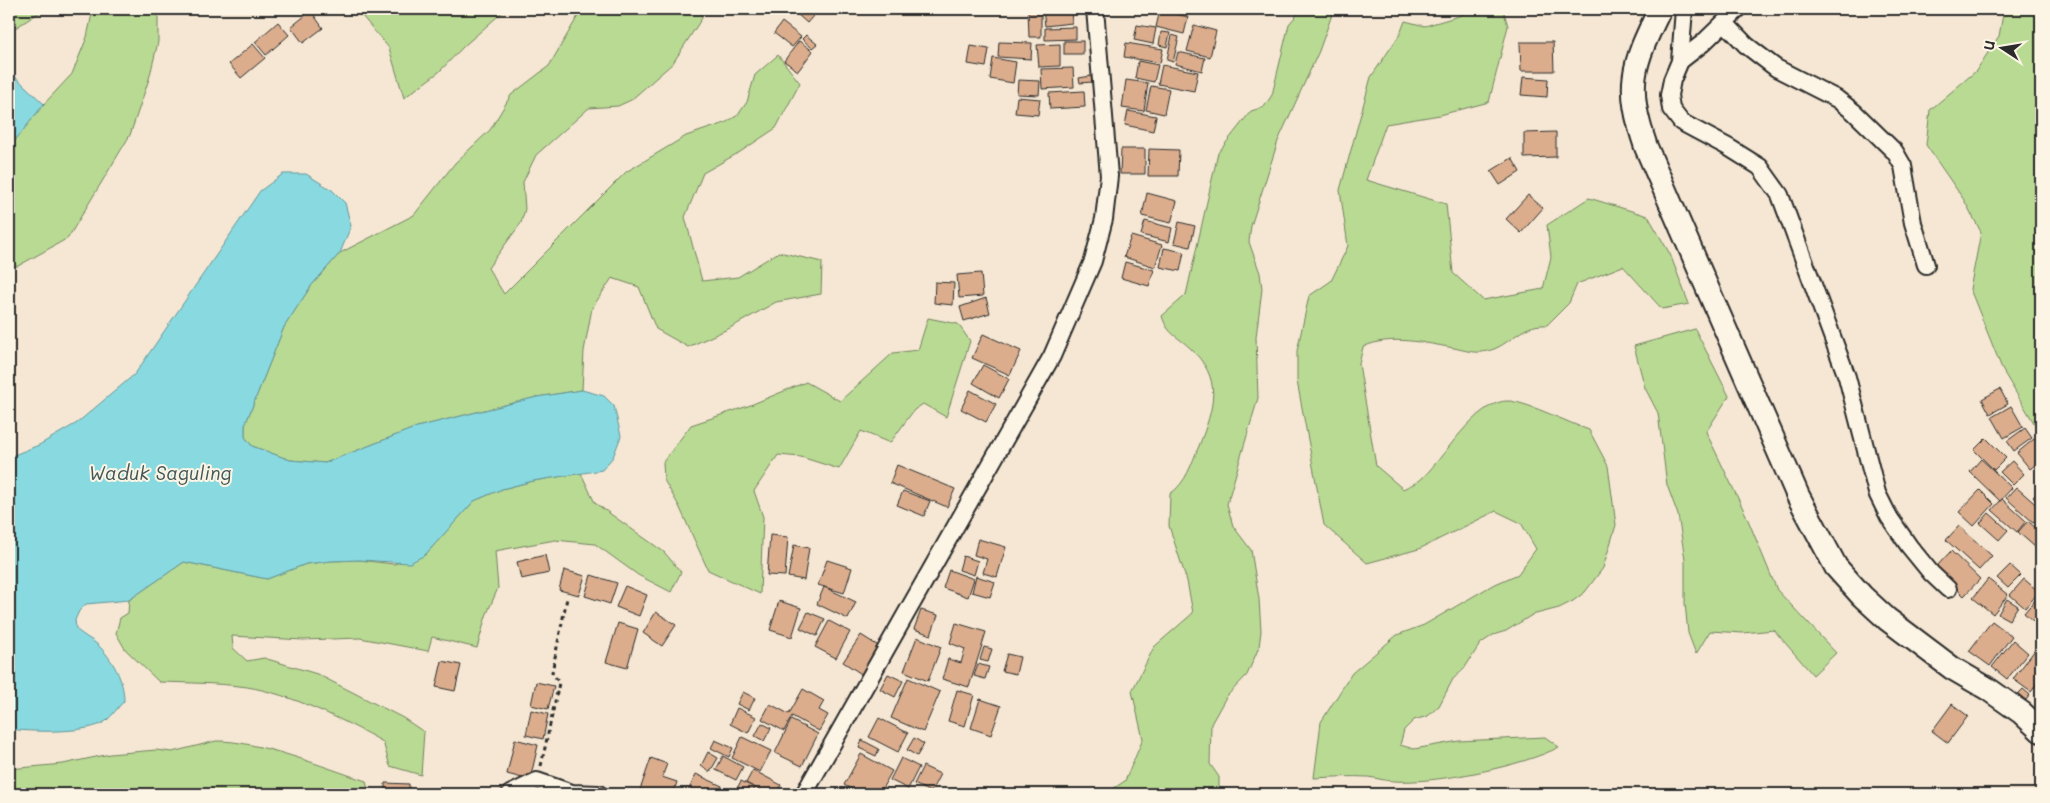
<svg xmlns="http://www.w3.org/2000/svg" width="2050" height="803" viewBox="0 0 2050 803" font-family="Mali,sans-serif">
  <rect width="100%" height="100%" fill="#f5e7d3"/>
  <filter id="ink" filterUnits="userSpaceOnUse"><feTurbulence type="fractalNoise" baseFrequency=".02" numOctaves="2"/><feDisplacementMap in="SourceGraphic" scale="10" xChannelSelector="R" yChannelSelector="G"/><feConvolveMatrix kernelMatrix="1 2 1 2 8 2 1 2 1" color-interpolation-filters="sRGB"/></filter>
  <g filter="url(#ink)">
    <g fill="#b9da93" stroke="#72825f">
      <path d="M9,9H45L9,32Z"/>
      <path d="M93,9L158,10V42L149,79L130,135L68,238L18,266H9V148L44,104L72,74L87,37Z"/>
      <path d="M376,9H506L464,46L439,72L404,98L389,48L362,16Z"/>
      <path d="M582,9H700L702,18L673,63L631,100L618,106L589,108L536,155L523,182L525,209L521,223L488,268L504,294L626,172L686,136L725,123L738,115L747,102L755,75L778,55L800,83L776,128L740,152L703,173L685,217L702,281L738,277L779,252L822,262L821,294L776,302L730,328L688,347L656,329L639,287L612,278L592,308L584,351L582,390L537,397L417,427L325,463L290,460L252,446L245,437V425L284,327L311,286L340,253L414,215L455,163L490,130L511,95L549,66Z"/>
      <path d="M1302,9H1334L1319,51L1278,141L1251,226L1249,242L1260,273L1262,289L1256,337L1258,398L1227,504L1233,526L1251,550L1259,599L1261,631L1259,647L1247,675L1226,697L1211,724L1210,764L1219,777V794H1105L1125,781L1143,739L1132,691L1154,647L1193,613L1187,581L1169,526L1170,494C1187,482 1191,464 1199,446C1214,407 1224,379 1189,347C1176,335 1168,335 1162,316L1186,295L1218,153L1251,111L1264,107L1272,95L1289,24Z"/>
      <path d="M1474,9H1503L1508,26L1489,102L1440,115L1386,124L1366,180L1446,204L1453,273L1483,300L1543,289L1551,257L1547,225L1589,198L1648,216L1670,254L1689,304L1662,309L1623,266L1577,284L1569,303L1547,325C1518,323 1509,350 1481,352C1473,353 1463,350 1454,348C1425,343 1390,334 1363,347L1359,364L1376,466L1403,489C1408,486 1415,484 1420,480C1443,461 1476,398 1510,401C1532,404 1566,422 1589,430L1608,466L1616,525L1603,568L1585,592L1573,601L1559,608L1532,615L1506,631L1493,635L1480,644L1464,669L1453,679L1439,706L1428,716L1414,720L1404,730L1400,745L1414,749L1459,741L1545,737L1559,747C1524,766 1434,784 1394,781C1385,781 1377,778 1368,777C1350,776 1332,777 1314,778L1321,722L1352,673L1397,635L1424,625L1491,586L1518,574L1536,549L1521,523L1496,511L1419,549L1367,563L1324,525L1297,381V351L1309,296L1331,281L1348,246L1340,190L1371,77L1400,34L1405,21L1425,26L1459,16Z"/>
      <path d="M2004,9H2041V431L2034,423L2003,371L1970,289L1981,232L1964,200L1926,145L1930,110L1976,71L1999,36Z"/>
      <path d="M928,318L958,324L970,341L946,417L923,404L914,410L890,443L861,431L839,469L801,457L778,455L754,491L763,517L760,594L708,570L679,506L664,480L663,462L691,425L748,406L806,382L840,401L893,353L918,350Z"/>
      <path d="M1695,329L1729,396L1706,432L1746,515L1777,590L1836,653L1813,675L1774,630L1743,633L1710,631L1696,654L1688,633L1685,603V559L1678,515L1667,485L1658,413L1645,388L1634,346Z"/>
      <path d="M581,473L595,503L664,552L681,572L671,592L638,575L595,544L555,540L495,551L498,588L486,616L477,648L432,637L428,651L360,638L303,640L232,636L233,648L247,661L264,658L317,674L403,718L424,732L421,775L390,766L383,742C344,720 291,694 247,687C218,683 189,683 159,682L125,649L116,633L120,618L128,613L129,600L184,562L267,579L306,564L331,561L359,560L394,564L425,555L474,501L502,489L533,481Z"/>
      <path d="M216,741C257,740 326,768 366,781L369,794H9V769L63,764L110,754L156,750L172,752Z"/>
    </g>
    <g fill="#89dae0" stroke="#639498">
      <path d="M9,71L44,104L9,148Z"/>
      <path d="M283,174H306L332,190L345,203L351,226L340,253L311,286L284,327L245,425V437L252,446L290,460L325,463L417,427L537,397L582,390L604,396L614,406L621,436L613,457L602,470L533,481L502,489L474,501L425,555L410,563L359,560L331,561L306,564L267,579L184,562L129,600L86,604L79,611L75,620L76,629C82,635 91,639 98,645C113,660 124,680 124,701C118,707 112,716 106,721C89,734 29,732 9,729V457L39,445L77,423L135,374L260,191Z"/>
    </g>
    <g fill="#dbad8d" stroke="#2b2b2b">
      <path d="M801,9H819L807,23L797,14Z"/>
      <path d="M1028,9H1041V37H1029Z"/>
      <path d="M1043,9H1071L1072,23L1045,26Z"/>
      <path d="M1160,10L1188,17L1184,34L1156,27Z"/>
      <path d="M311,11L323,28L303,43L291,27Z"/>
      <path d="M278,22L289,35L266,55L255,42Z"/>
      <path d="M782,22L801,37L792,47L774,33Z"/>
      <path d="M1137,25L1156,28L1153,44L1134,40Z"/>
      <path d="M1194,25L1216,31L1210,57L1187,51Z"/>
      <path d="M1076,27V39L1045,40V28Z"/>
      <path d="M1161,32L1170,33L1167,47L1159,45Z"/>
      <path d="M806,35L817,44L812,48L802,39Z"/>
      <path d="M1172,35L1179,37L1173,62L1167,60Z"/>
      <path d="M799,41L813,51L798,71L784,61Z"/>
      <rect x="1064" y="41" width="19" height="13"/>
      <path d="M999,42L1032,43L1031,59L998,57Z"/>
      <path d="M1520,42H1553L1554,71H1521Z"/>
      <path d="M1126,43L1163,49L1160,63L1124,57Z"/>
      <path d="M253,44L265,58L241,78L229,64Z"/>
      <path d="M1060,44V66L1039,67L1037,45Z"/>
      <path d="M971,46L989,49L986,67L968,64Z"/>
      <path d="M1178,52L1205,58L1202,71L1175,64Z"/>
      <path d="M993,58L1016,62L1013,83L990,79Z"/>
      <path d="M1138,61L1158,65L1154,82L1135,78Z"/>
      <path d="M1162,65L1198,72L1194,91L1158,84Z"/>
      <path d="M1073,68L1074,87L1042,89L1041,69Z"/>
      <path d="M1091,76L1092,82L1080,83L1079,78Z"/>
      <path d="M1523,77L1548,79L1547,97L1521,95Z"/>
      <path d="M1018,80L1040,81L1039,95L1017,94Z"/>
      <path d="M1126,80L1148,83L1144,111L1122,108Z"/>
      <path d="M1151,86L1169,89L1164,114L1146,110Z"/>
      <path d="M1084,91L1085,107L1050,109L1049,93Z"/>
      <path d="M1017,97L1040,99L1038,115L1015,113Z"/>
      <path d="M1128,111L1156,116L1153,131L1125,125Z"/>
      <path d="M1556,132V157L1524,158V133Z"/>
      <path d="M1121,149H1145V174H1120Z"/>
      <path d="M1149,149L1179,150L1178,176H1148Z"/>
      <path d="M1512,158L1520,172L1500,185L1491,171Z"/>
      <path d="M1147,193L1177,201L1171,223L1142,216Z"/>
      <path d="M1528,195L1543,208L1521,233L1506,219Z"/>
      <path d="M1145,221L1172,228L1169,242L1141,235Z"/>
      <path d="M1179,222L1195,226L1190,247L1174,243Z"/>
      <path d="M1131,236L1162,245L1155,267L1124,257Z"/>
      <path d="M1164,248L1184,252L1180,271L1160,267Z"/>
      <path d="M1125,262L1154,270L1149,286L1121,278Z"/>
      <path d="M981,273L983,296L959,298L957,275Z"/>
      <path d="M935,282L954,283L953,305L934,303Z"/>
      <path d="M986,298L990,313L964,321L960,307Z"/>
      <path d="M983,334L1021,351L1010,375L972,358Z"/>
      <path d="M983,365L1009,379L999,398L973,383Z"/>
      <path d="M2000,389L2008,404L1990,414L1982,399Z"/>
      <path d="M970,390L996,404L986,422L961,409Z"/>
      <path d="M2011,406L2023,427L2004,438L1992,417Z"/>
      <path d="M2025,428L2032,438L2014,451L2007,441Z"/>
      <path d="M1986,438L2006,458L1994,470L1974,450Z"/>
      <path d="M2034,439L2041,448V460L2030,469L2017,453Z"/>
      <path d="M1981,459L2012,488L2000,501L1970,472Z"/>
      <path d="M2012,461L2024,474L2013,485L2000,472Z"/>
      <path d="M897,465L955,489L947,507L890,483Z"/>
      <path d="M2016,487L2041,509V515L2034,523L2006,498Z"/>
      <path d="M2041,489V506L2033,497Z"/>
      <path d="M1980,490L1994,504L1974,526L1959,512Z"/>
      <path d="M903,491L930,501L924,516L897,505Z"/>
      <path d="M2002,499L2026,521L2017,532L1992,510Z"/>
      <path d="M1989,513L2008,530L1999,540L1980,523Z"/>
      <path d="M2028,521L2041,533V540L2035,547L2018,532Z"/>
      <path d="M1959,526L1992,556L1979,570L1946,540Z"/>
      <path d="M770,535L788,537L785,576L767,575Z"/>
      <path d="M978,539L1006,547L997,577L983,573L987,559L974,555Z"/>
      <path d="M794,545L809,548L804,580L788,577Z"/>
      <path d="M1951,551L1980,579L1964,596L1935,568Z"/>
      <path d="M545,555L549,573L521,579L517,562Z"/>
      <path d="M963,556L978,561L974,575L959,570Z"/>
      <path d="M827,560L852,568L844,593L818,585Z"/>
      <path d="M2010,565L2021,575L2008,588L1997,578Z"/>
      <path d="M564,570L585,576L579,595L559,590Z"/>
      <path d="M949,570L974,579L968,597L943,588Z"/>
      <path d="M591,575L617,583L610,604L585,596Z"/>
      <path d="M976,576L995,582L990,597L972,592Z"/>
      <path d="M1988,579L2008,595L1993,614L1973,598Z"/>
      <path d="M2024,579L2039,592L2025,608L2010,595Z"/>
      <path d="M625,586L647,595L639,616L616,607Z"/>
      <path d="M824,587L856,602L848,619L817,604Z"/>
      <path d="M2041,593V628L2024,613Z"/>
      <path d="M2007,599L2018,606L2009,620L1998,614Z"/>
      <path d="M779,601L801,608L792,637L770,630Z"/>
      <path d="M921,610L938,615L931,635L914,629Z"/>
      <path d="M656,612L676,625L662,646L643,633Z"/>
      <path d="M808,612L825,619L817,636L800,628Z"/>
      <path d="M829,621L850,632L836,658L815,647Z"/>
      <path d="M1992,621L2012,636L1990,666L1969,651Z"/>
      <path d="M618,623L638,629L627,668L606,662Z"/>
      <path d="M956,623L986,632L969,687L942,679L948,659L961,663L965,649L950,643Z"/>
      <path d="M861,635L880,647L863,675L843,662Z"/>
      <path d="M917,637L941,647L928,681L904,671Z"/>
      <path d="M2013,640L2028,653L2007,679L1992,667Z"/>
      <path d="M2038,646L2041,648V678L2031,692L2013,679Z"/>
      <path d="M984,647L992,649L988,662L980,660Z"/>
      <path d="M1007,654L1020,657L1016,674L1002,671Z"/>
      <path d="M442,661L461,665L455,691L436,687Z"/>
      <path d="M978,664L989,667L985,679L974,676Z"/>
      <path d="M888,674L903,681L895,697L880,689Z"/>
      <path d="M908,678L940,692L923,732L891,718Z"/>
      <path d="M536,682L554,686L548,709L531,705Z"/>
      <path d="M803,689L824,701L819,710L828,715L819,731L792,716L784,731L762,719L770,704L789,714Z"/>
      <path d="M2023,689L2030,695L2026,700L2018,694Z"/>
      <path d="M957,690L974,695L965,726L948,721Z"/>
      <path d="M743,692L755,698L749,710L737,704Z"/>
      <path d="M980,699L1001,706L991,735L971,728Z"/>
      <path d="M1952,704L1968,716L1948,743L1932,731Z"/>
      <path d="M737,708L756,717L748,733L730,724Z"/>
      <path d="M531,710L548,714L543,739L526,735Z"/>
      <path d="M879,718L908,733L898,752L869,737Z"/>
      <path d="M791,720L818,734L802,766L775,753Z"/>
      <path d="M762,723L771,728L764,741L755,736Z"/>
      <path d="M742,737L771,751L760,772L732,758Z"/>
      <path d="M914,738L924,744L917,756L907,750Z"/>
      <path d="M515,739L538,745L530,780L507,774Z"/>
      <path d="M715,740L733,748L729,757L711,748Z"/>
      <path d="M862,740L879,749L876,756L859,748Z"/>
      <path d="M708,752L718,758L710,772L701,766Z"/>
      <path d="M861,754L892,771L879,794H860L844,785Z"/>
      <path d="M723,756L743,767L736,780L716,770Z"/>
      <path d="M651,758L667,764L662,777L677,782L673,794H652L640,790Z"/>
      <path d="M901,758L919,767L908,789L890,780Z"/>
      <path d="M923,766L940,774L931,792L914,784Z"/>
      <path d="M753,770L781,785L777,794H767L746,783Z"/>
      <path d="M696,774L722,786L719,794H687Z"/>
      <path d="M741,781L755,788L752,794H740L735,792Z"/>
      <path d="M385,783L409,784V794H385Z"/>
    </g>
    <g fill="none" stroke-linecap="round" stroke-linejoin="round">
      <g stroke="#2b2b2b" stroke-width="20">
        <g id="street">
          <path d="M1684,9L1680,61L1672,80L1669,95L1671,109L1681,122L1728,147L1760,167L1780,195L1847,377L1877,493L1889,517L1909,546L1931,573L1948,589"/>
          <path d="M1725,23L1746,45L1776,68L1837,99L1854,112L1895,152L1903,166L1913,223L1926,265"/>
          <path d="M1680,61L1703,43L1738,9"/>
          <path d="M510,794L537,781L572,793L599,794"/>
          <path d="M804,794L1052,356L1093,261L1104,219L1109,176L1095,9"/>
        </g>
      </g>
      <g stroke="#2b2b2b" stroke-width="26">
        <path id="secondary" d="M1660,9C1632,66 1625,85 1646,147L1798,496L1836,567L1862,596L1887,619L1952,668L1988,689L2022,713L2041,731"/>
      </g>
      <path stroke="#2b2b2b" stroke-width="3" stroke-dasharray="4 4" stroke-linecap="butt" d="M541,766L559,683L552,672L567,598"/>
      <use href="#street" stroke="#fcf5e5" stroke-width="16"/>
      <use href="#secondary" stroke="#fcf5e5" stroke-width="22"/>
    </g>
  </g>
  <g text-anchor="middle" stroke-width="4" stroke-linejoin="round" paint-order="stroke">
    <g font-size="19" font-style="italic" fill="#425758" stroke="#fcf5e5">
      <text x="160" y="480">Waduk Saguling</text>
    </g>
  </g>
  <rect width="2050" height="803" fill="none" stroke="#fcf5e5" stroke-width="30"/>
  <rect x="15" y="15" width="2020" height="773" fill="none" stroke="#2b2b2b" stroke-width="2" filter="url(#ink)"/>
  <g transform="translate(2002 48) rotate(282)" stroke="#fcf5e5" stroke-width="4" paint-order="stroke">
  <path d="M0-4L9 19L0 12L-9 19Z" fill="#2b2b2b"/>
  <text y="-8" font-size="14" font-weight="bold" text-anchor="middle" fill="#2b2b2b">U</text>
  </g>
</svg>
